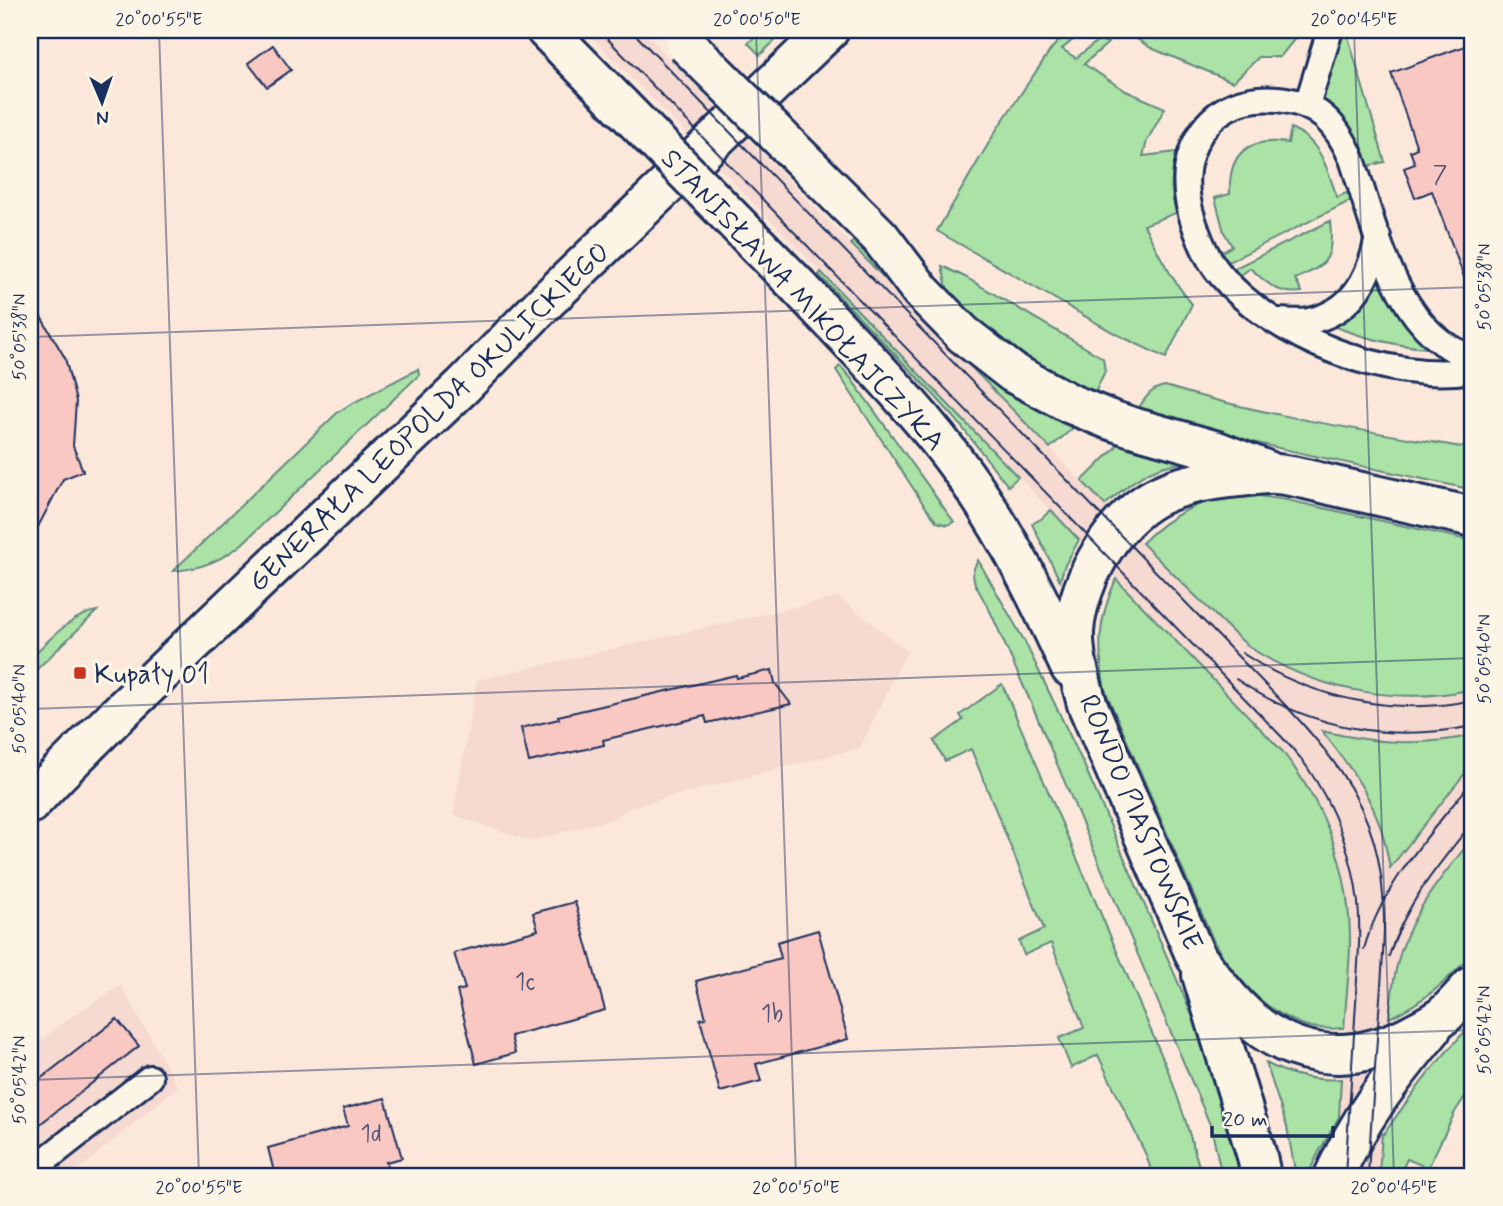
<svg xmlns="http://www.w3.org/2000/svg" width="1503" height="1206" viewBox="0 0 1503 1206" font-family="Mynerve,sans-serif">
  <rect width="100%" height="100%" fill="#fbe8da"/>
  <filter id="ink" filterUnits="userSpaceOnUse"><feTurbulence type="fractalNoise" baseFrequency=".0143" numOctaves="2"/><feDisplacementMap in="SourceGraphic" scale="14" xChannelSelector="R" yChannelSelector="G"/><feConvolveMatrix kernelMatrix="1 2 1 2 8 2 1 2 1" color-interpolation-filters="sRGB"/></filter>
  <g filter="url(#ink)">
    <g fill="#f6dad1">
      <path d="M585,30H642L1142,543L1231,630L1261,655L1296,672L1335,686L1463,691L1473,689V735L1443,741L1412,743L1352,738L1323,732L1343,757L1358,780L1369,799L1378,821L1391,868L1473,763V838L1444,874L1419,910L1408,930L1397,964L1389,1018L1379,1176H1335L1349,967V928L1342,873L1336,848L1327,822L1300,774L1283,752L821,272Z"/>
      <path d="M839,597L907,651L860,748L631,807L613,819L531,841L453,815L477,680Z"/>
      <path d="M121,985L178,1087L71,1176H30V1049L65,1021Z"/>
    </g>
    <g fill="#abe2a5" stroke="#638882" stroke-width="2">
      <path d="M762,30H786L760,55L748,43Z"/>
      <path d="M1069,30H1085L1062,49L1076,58L1100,39L1108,43L1084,64L1126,91L1165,108L1147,141L1143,156L1177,152C1171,177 1169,188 1176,213L1144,225C1158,253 1172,280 1192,304L1166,358L1116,334L937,231L997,129L1052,48Z"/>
      <path d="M1123,30H1302L1280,57H1259L1233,82L1151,48Z"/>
      <path d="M1339,30H1346L1385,162L1367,166C1357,139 1347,115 1321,98Z"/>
      <path d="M1291,128C1322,142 1326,167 1337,197L1349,192L1352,200L1228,262L1221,253L1232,246L1224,232L1215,198L1230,194C1228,153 1248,137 1288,143Z"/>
      <path d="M1330,221C1334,257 1328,266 1295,279L1302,292C1277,295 1267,283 1250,268L1240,276L1233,269Z"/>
      <path d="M853,241L960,350L1080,422L1050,448L851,244Z"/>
      <path d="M942,266L965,277L1103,358L1105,371L1094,395L1058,377L988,331L949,296Z"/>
      <path d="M821,272L1018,477L1008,486L954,417L933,394L819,275Z"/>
      <path d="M1381,280C1391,306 1406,331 1429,348C1395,346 1364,338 1333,326C1355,318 1368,299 1381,280Z"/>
      <path d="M840,366L850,377L954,522L948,525L937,522L924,505L836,370Z"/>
      <path d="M418,369L419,375L242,544C221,561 200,569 173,571L338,412L349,405Z"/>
      <path d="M1165,386C1266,417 1370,431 1473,449V490C1360,465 1247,444 1136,412C1144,400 1150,388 1165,386Z"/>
      <path d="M1121,439L1204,460C1191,462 1178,463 1165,466C1142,472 1123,489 1105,505L1082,481L1115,448Z"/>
      <path d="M1241,495L1259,496L1287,500L1473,541V689C1403,705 1325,692 1262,655C1243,644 1226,626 1210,610C1187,588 1164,565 1142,543C1171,514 1199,500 1241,495Z"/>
      <path d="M1051,510L1079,540L1064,567L1060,581L1032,524L1041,519Z"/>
      <path d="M978,560L1025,642L1085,767L1219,1077L1247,1176H1222L1211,1127L1035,712L991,613L975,584L973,575L974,568Z"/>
      <path d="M1116,579L1283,752C1328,811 1351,872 1350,947C1349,974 1346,1001 1344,1028C1333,1029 1322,1029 1311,1027C1268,1016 1235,979 1214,942L1105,690C1097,646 1098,620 1116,579Z"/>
      <path d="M97,611L30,676V658C49,641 70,615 97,611Z"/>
      <path d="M1002,684L1170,1075L1185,1119L1202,1176H1153L1146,1155L1098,1055L1071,1068L1059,1038L1084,1028L1051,943L1024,955L1019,941L1044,929L971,749L945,761L934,741L963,720L960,715Z"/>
      <path d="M1322,731C1373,743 1422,747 1473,735V763L1390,868C1387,852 1384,835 1378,820C1365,786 1344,759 1322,731Z"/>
      <path d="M1473,838V954C1445,982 1426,1001 1389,1018C1392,994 1394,971 1402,948C1416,906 1446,871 1473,838Z"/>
      <path d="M1473,1023V1084L1455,1112L1428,1168L1407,1159L1399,1176H1379L1382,1133L1384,1134C1411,1094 1440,1057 1473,1023Z"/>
      <path d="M1266,1063C1290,1076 1314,1081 1341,1079L1339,1117L1320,1150L1307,1176H1296L1287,1127Z"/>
    </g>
    <g fill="#f9c8c2" stroke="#1b2f5e" stroke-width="2">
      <path d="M1473,43V292L1470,293L1432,191L1415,198L1404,168L1415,164L1410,151L1417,148L1391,73Z"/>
      <path d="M273,45L291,70L267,87L248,63Z"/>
      <path d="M30,298L65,358L76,401L73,446L83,471L63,479L30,542Z"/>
      <path d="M772,670L775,683L791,704L707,723L705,716L603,740L604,745L529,762L521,728L559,719L558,716L736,675L737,678Z"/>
      <path d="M575,902L605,1010L511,1036L515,1053L476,1064L457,991L465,989L454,953L538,930L533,913Z"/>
      <path d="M818,930L848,1039L756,1064L761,1081L720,1092L700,1019L706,1018L696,981L781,958L777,942Z"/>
      <path d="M117,1019L139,1046L30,1132V1087Z"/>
      <path d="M385,1098L402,1158L386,1162L391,1176H275L268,1148L348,1126L343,1109Z"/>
    </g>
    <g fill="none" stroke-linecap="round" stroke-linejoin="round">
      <g stroke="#1b2f5e" stroke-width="30">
        <g id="service">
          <path d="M1307,105L1330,30"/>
          <path d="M1276,321C1287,321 1298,323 1309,321C1353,312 1370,277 1378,237"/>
          <path d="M1473,357C1397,338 1374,224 1352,159C1337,124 1318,103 1278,99C1247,96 1218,106 1200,134C1183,162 1183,190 1193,220C1199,239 1206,257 1219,273C1272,338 1390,384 1473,370"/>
          <path d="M30,1172L150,1078"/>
        </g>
      </g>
      <g stroke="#1b2f5e" stroke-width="44">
        <g id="tertiary">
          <path d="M546,30L621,106"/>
          <path d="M866,223L880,237L921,291L963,334L1013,373L1071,404L1108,419L1132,427L1217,451L1268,471"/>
          <path d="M799,287C856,348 917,407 965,475C1008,535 1040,601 1070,667"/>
          <path d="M1473,517C1428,507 1383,497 1339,487C1321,483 1294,475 1276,474C1265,473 1251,476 1239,477C1216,479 1189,483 1167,492C1116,512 1078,579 1074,631C1073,656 1081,681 1087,704L1196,957C1210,975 1224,994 1240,1010C1287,1058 1346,1066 1406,1037C1418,1031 1432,1024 1443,1016C1454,1007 1463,995 1473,985"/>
          <path d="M1202,975L1257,1156L1261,1176"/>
          <path d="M1334,1176C1359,1119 1391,1078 1431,1030"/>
        </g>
      </g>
      <g stroke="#1b2f5e" stroke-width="44">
        <path id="secondary" d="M30,804L58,774L115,717L463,386L541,306L829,30"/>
      </g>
      <use href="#service" stroke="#fcf5e5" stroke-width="24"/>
      <use href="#tertiary" stroke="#fcf5e5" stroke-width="38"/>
      <use href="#secondary" stroke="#fcf5e5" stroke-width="38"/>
      <g stroke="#1b2f5e" stroke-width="2">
        <path d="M599,30L1279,734C1289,745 1299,755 1307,767C1334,806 1353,855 1358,903C1361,933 1358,964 1356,994"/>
        <path d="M631,30L1289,709C1326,749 1359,789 1374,842C1390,898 1383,955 1379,1012C1375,1066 1371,1121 1368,1176"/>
        <path d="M1242,653C1309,698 1394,717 1473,700"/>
        <path d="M1236,679C1307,728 1389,743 1473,726"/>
        <path d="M1364,949C1382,884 1432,832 1473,780"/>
        <path d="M1389,956C1405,904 1439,864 1473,822"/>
        <path d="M1345,1176L1357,987"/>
      </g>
      <g stroke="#1b2f5e" stroke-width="44" stroke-linecap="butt">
        <g id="tertiary-bridge">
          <path d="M686,44L866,223"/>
          <path d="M621,106L799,287"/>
        </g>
      </g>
      <use href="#tertiary-bridge" stroke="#fcf5e5" stroke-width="38"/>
    </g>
  </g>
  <path fill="none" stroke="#1b2f5e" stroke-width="2" stroke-opacity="0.45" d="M159,30L199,1176M756,30L796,1176M1354,30L1394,1176M30,337L1473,287M30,709L1473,658M30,1080L1473,1030"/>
  <rect fill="#c8321e" stroke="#fcf5e5" stroke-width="2.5" x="73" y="666" width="14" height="14" rx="3.5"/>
  <g text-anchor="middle" stroke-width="7" stroke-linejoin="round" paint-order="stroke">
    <g font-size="24" fill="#525577">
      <text x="1440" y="182">7</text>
      <text x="525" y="989">1c</text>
      <text x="772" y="1021">1b</text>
      <text x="371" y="1141">1d</text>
    </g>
    <g font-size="28" fill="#1b2f5e" stroke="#fcf5e5">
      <text transform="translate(804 299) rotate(47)" y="10">STANISŁAWA MIKOŁAJCZYKA</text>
      <text transform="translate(428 416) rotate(-44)" y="10">GENERAŁA LEOPOLDA OKULICKIEGO</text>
      <text transform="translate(1142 822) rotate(67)" y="10">RONDO PIASTOWSKIE</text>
    </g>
    <g font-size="28" fill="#1b2f5e" stroke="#fcf5e5" text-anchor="start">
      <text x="94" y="683">Kupały 01</text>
    </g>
  </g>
  <rect width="1503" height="1206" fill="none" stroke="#fcf5e5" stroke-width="77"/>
  <g transform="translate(102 102) rotate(178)" stroke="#fcf5e5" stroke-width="5" paint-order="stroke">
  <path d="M0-5L12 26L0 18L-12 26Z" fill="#1b2f5e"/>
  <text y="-10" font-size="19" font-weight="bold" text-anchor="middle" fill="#1b2f5e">N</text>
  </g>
  <path d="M1212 1126v10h121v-10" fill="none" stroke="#1b2f5e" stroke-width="3.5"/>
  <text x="1223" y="1126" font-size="21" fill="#1b2f5e" stroke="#fcf5e5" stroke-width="5" paint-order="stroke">20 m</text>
  <rect x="38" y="38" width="1426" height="1130" fill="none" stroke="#1b2f5e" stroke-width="2.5"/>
  <g font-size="18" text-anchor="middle" fill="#1b2f5e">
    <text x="159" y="25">20°00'55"E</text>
    <text x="757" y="25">20°00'50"E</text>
    <text x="1354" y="25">20°00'45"E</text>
    <text transform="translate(1484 287) rotate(-90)" y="6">50°05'38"N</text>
    <text transform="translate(19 337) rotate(-90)" y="6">50°05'38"N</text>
    <text transform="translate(1484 659) rotate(-90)" y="6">50°05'40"N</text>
    <text transform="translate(19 709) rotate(-90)" y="6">50°05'40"N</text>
    <text transform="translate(1484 1030) rotate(-90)" y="6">50°05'42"N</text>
    <text transform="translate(19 1080) rotate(-90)" y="6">50°05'42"N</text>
    <text x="199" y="1193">20°00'55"E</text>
    <text x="796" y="1193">20°00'50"E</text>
    <text x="1394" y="1193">20°00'45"E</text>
  </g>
</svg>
